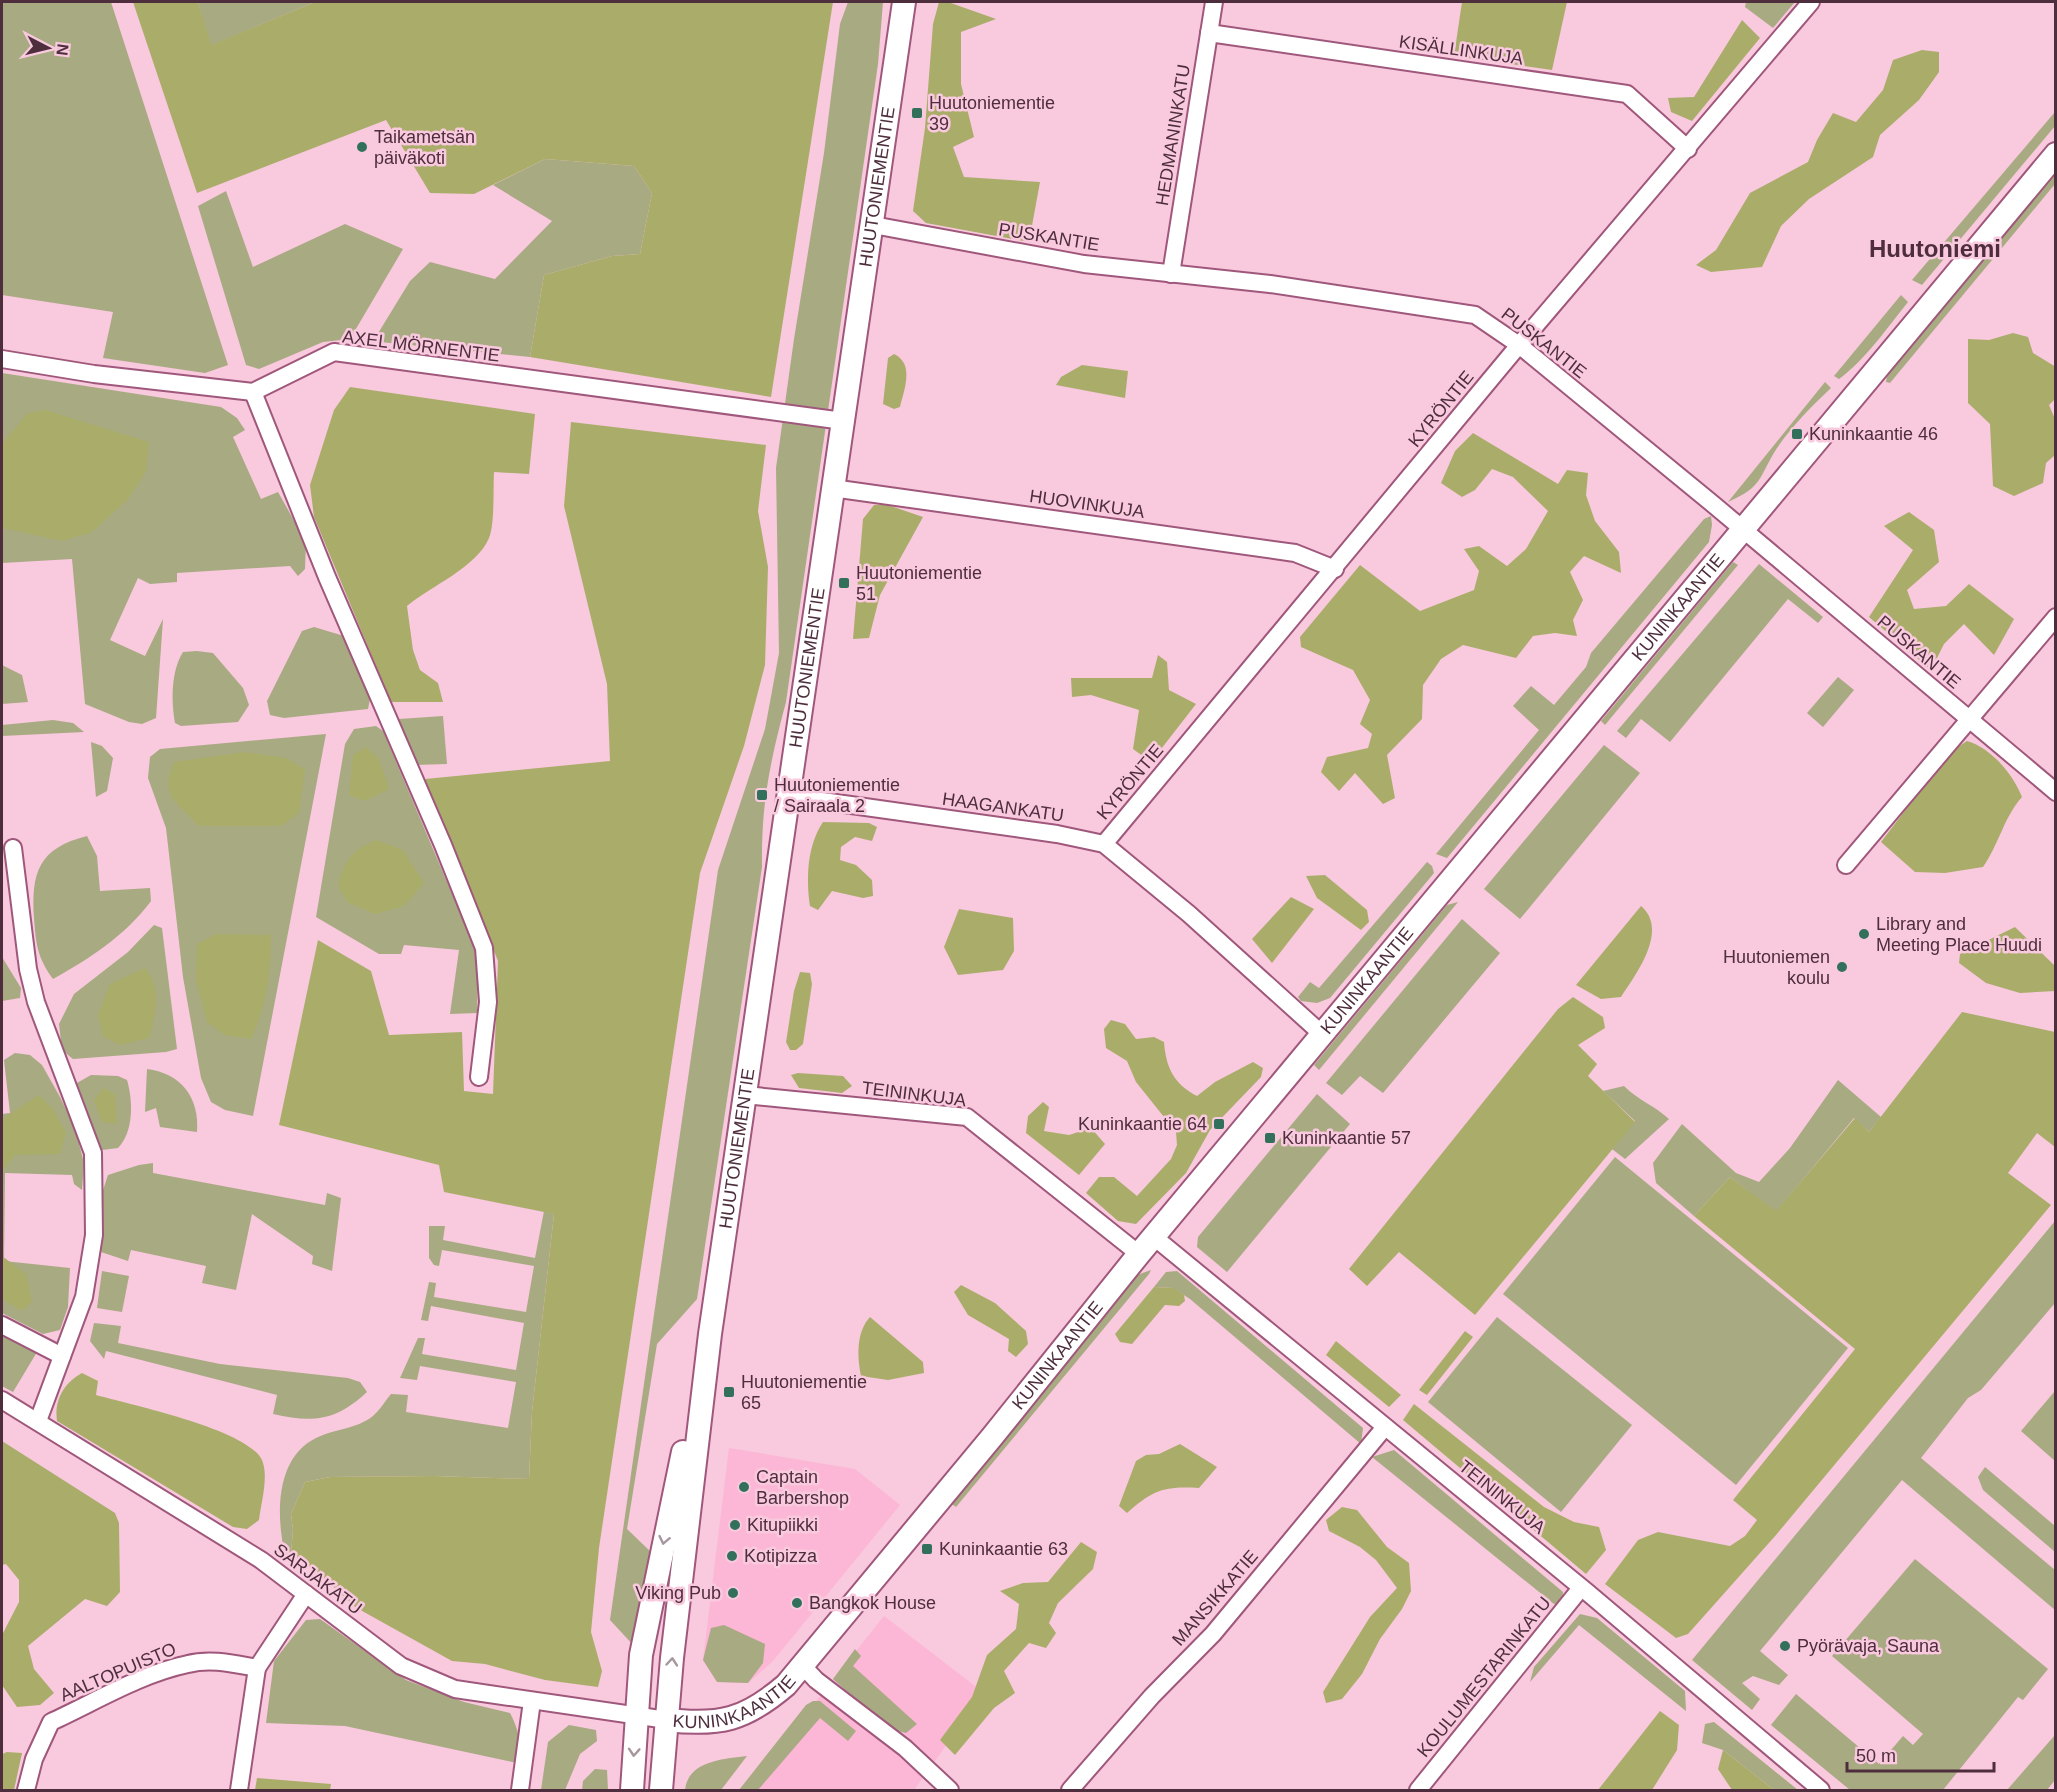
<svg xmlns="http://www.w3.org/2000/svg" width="2057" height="1792" viewBox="0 0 2057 1792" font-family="Helvetica,sans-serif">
  <rect width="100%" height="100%" fill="#f9c9de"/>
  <g fill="#fcb6d6">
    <path d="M729,1448L855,1469L900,1505L773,1661L748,1683L717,1682L703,1660Z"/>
    <path d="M884,1616L984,1693L914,1790H745Z"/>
  </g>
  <g fill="#a8aa82">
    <path d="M2,2H111L228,365L205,373L103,358L113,312L2,295Z"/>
    <path d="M198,2H315L210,46Z"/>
    <path d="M848,2H883L878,64L786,702C770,762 761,804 762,867L697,1299L657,1344L627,1529L652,1553L635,1647L610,1620L718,870L765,729L779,653L776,468L794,339L824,153L840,24Z"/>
    <path d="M1746,2H1795L1773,28L1745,7Z"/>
    <path d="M2055,112V126L1922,285L1912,280Z"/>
    <path d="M545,159L634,166L652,193L640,254L612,256L544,275L530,357L380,342L377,335L410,281L430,262L495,279L552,221L493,185Z"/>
    <path d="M2055,173V184L1890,383L1886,382L1887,376Z"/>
    <path d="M226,191L253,267L345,224L403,249L350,339L323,342L259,369L246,365L198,206Z"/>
    <path d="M1901,295L1908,302C1887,328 1866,359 1839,379L1834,376Z"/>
    <path d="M2,373L221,407L237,418L245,430L233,437L261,499L278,492L306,542L305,569L298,576L290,566L177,573V582L150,584L138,578L110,640L145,656L163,619L156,718L142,724L129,722L85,704L72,559L2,563Z"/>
    <path d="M1825,382L1831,388C1812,406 1792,426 1777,448C1758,478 1764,486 1728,502Z"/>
    <path d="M1711,516L1712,525L1709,542L1447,858L1436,854L1539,730L1513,706L1531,686L1554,705L1586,667L1591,653L1704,519Z"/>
    <path d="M1733,562L1738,565L1605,725L1601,721Z"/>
    <path d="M1759,564L1823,617L1818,623L1788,599L1670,742L1641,719L1626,738L1617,731Z"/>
    <path d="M314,627L344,636L370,699L368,709L284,718L270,715L267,701L302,631Z"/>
    <path d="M197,651L213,653L243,688L249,705L238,722L181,726L175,723C171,701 171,671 183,652Z"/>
    <path d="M2,665L22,675L28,702L2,704Z"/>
    <path d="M1838,677L1854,690L1823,727L1807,713Z"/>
    <path d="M443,716L447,764L415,765L399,719Z"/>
    <path d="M53,720L73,723L84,732L2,736V725Z"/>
    <path d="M376,726L383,731L478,955L477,1013L450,1014L459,950L404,945L401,954H379L316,917L345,744L354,729Z"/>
    <path d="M326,734L253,1116L225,1110L211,1102L201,1078L183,977L166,828L148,778L150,757L160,749Z"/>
    <path d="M91,742L102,746L113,758L107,791L96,797Z"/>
    <path d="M1604,745L1640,773L1520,919L1484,889Z"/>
    <path d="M87,836L97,856L100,891L150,888L151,901C126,935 89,959 53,979C37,957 36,944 34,918C31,872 39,848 87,836Z"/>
    <path d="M1427,862L1432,866L1434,873L1330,998L1317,1003L1301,1001L1298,997L1310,982L1319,988Z"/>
    <path d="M1458,902L1319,1070L1314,1065L1447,905Z"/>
    <path d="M1462,919L1500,953L1383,1093L1360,1076L1342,1095L1326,1083Z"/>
    <path d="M154,925L162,928L177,1049L166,1052L73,1059L62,1050L59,1024L74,994L128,952Z"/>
    <path d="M2,957L21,988L20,998L2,1001Z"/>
    <path d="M15,1053L30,1055L42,1065L60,1097L75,1128L84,1163L82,1190L74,1184L72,1175L5,1173L4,1261L70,1268L68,1307L60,1330L43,1334L2,1313V1114L10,1113L4,1060Z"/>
    <path d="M147,1069C181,1073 200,1098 197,1132L160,1127L156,1108L145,1112Z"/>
    <path d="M91,1075L118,1076L127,1080C133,1101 134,1131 118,1148L102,1150L77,1083Z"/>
    <path d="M1838,1080L1881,1117L1869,1132L1854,1118L1776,1212L1730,1177L1694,1216L1656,1183L1653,1163L1682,1124L1736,1173L1759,1182L1790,1148Z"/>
    <path d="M1624,1086C1638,1100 1655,1106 1669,1119L1625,1159L1612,1149L1635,1121L1603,1091Z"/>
    <path d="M1317,1094L1350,1124L1227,1272L1197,1247L1198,1237Z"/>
    <path d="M1615,1157L1848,1348L1736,1485L1503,1294Z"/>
    <path d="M153,1163V1173L325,1205L327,1193L341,1198L332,1271L312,1264L313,1256L252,1214L236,1290L202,1283L206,1266L131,1250L128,1261L101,1252L102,1193L108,1175L139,1165Z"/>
    <path d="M544,1211L554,1214L532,1412L529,1479L435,1476L330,1477L305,1482L291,1514L293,1530L291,1553L285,1555C276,1516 275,1458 316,1438C334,1429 357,1429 373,1416C380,1410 385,1401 391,1394L408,1395L406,1412L508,1428L516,1382L420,1366L417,1380L400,1378L418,1338H425L422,1354L516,1370L524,1323L431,1306L428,1321L421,1320L429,1282L436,1283L434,1297L526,1312L534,1266L442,1250L439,1266L434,1265L429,1258V1226H445L443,1240L535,1258Z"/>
    <path d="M2055,1221V1303L1981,1390L1968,1398L1921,1458L2055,1570V1610L1902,1480L1760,1651L1788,1675L1779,1685L1753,1676L1742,1683L1760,1699L1752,1710L1692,1660Z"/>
    <path d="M1151,1270L1149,1274L956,1507L952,1504L958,1491L1137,1275Z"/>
    <path d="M102,1271L129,1276L122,1312L97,1308Z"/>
    <path d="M1177,1271L1363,1428L1361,1444L1190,1299L1173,1288L1154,1287L1166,1272Z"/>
    <path d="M1497,1317L1632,1425L1561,1512L1428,1402Z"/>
    <path d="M94,1323L121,1326L118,1343L220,1364L348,1378L360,1382L367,1392C336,1421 313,1423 273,1414L277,1395L106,1351L104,1359L90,1341Z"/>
    <path d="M2,1334L37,1352L13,1392L2,1386Z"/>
    <path d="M2055,1391V1461L2021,1431Z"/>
    <path d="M1394,1450L1563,1592L1562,1603L1559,1606L1554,1604L1372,1457Z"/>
    <path d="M1985,1467L2055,1526V1552L1983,1490L1978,1477Z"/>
    <path d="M1915,1559L2048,1669L2023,1700L2018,1697L1943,1790H1850L1771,1725L1796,1694L1879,1764L1903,1736L1913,1745L1923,1734L1832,1656Z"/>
    <path d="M1580,1614L1597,1618L1685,1691L1686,1711L1579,1625L1530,1682L1534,1667Z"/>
    <path d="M320,1619L406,1680L464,1702L510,1713C519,1730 522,1744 517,1763L345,1726L266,1723L274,1661L306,1620Z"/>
    <path d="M724,1625L765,1644L763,1663L748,1683L717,1682L703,1660L711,1628Z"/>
    <path d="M855,1649L861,1656L853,1666L917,1724L906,1733L890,1729L833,1679Z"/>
    <path d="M813,1701H820L856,1731L848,1741L820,1718L758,1790H739L806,1705Z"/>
    <path d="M1714,1722L1798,1790H1774L1723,1750L1702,1743L1705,1724Z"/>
    <path d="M569,1725L596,1730L597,1741L580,1754L565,1790H541L548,1742Z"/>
    <path d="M2055,1735V1780L2047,1790H2007Z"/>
    <path d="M747,1756L721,1790H685C688,1761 723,1759 747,1756Z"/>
    <path d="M595,1769L607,1770L608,1790H582L583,1781Z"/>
  </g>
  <g fill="#aaad6a">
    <path d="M133,2H198L211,45L315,2H833L771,397L530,357L544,275L612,256L640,254L652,193L634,166L545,159L474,194L430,193L386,120L197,193Z"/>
    <path d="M939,2H948L996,19L961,32V84L974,137L953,147L964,177L1040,182L1029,242L926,223L913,211L925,128L933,24Z"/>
    <path d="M1462,2H1567L1552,70L1454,56Z"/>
    <path d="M1742,20L1760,38L1692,121L1671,112L1668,98L1694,97Z"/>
    <path d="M1922,50L1939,52V72L1919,100L1880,135L1873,157L1809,199L1781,226L1762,267L1711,272L1696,265L1716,250L1750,193L1808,162L1817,140L1833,113L1856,122L1883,90L1893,60Z"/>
    <path d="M2013,333L2028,337L2033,353L2056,367L2055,399L2049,405L2055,419V455L2046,463L2043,483L2014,496L1993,486L1990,424L1968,403V339L1989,340Z"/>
    <path d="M894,354C915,364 904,390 900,407L894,409L883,404L888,358Z"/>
    <path d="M1082,365L1128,371L1125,398L1056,385L1061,377Z"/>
    <path d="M350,387L535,414L529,474L494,472C493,489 495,523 489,538C477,567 431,586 407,606L413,650L420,670L438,683L443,702H391L314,517L310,485L334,410Z"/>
    <path d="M45,410L149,442L146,471L128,499L92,532L62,541L2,528V444L28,413Z"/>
    <path d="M571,422L766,445L758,511L768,567L765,665L744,746L700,873L599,1548L591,1632L602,1671L598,1687L545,1680L485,1664L452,1661L355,1607L323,1577L291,1553L293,1530L291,1514L305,1482L330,1477L435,1476L529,1479L532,1412L554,1214L444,1192L439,1165L279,1125L318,940L371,971L389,1035L462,1032L464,1091L493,1094L498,961L425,779L610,761L607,684L564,506Z"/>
    <path d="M1473,433L1558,484L1567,470L1588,473L1586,495L1595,521L1619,552L1621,573L1584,556L1570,572L1583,600L1573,620L1577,636L1555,633L1533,636L1516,658L1463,645L1441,659L1423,685L1422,719L1387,755L1395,798L1383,804L1355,773L1339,791L1321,772L1327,757L1368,748L1372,734L1360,724L1370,700L1353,670L1301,647L1300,637L1360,565L1420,611L1474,590L1479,571L1464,549L1479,546L1507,566L1526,549L1548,511L1513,477L1492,469L1475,490L1462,497L1441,483L1455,451Z"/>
    <path d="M874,505H888L923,517L880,595L869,638L853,639L863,519Z"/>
    <path d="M1909,512L1934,530L1939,562L1907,590L1914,609L1946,606L1969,584L2014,619L1994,655L1964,624L1944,644L1931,670L1869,617L1913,550L1884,526Z"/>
    <path d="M1158,655L1167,662L1169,690L1196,704L1151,762L1133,749L1139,710L1091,695L1072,697L1071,678H1152Z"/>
    <path d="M1967,741C1991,748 2013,774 2022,797C2004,817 1999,844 1983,867L1945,873L1915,872L1881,842L1949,753Z"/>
    <path d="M366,747L379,759L389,789L365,801L349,795L353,755Z"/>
    <path d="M244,752L286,758L305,770L299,813L281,826H199C177,802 159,796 174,762Z"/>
    <path d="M823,822L869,823L877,827L872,841L855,837L841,847L840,860L856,865L872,880L873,896L863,898L832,891L818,910L810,906C806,878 807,846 823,822Z"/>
    <path d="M376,840L403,850L424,883L404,906L375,914L347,902L338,886C344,861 352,850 376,840Z"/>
    <path d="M1325,875L1367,910L1369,922L1361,930L1317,898L1306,876Z"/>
    <path d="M1291,897L1314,909L1272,963L1252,939Z"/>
    <path d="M1641,906C1669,930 1637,973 1621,997L1601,999L1576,985Z"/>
    <path d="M959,909L1013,918L1014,951L1003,970L958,975L944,947Z"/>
    <path d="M2015,927L2055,966V991L2020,993L1986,983L1959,963L1960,954Z"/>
    <path d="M216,934L271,935C271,971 267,1006 251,1039L225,1035L207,1022L196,980L197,944Z"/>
    <path d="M145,968C162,989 156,1013 149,1038L121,1045L103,1037L98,1015L110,984Z"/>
    <path d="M800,972L810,973L812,984L803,1044L796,1050H790L786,1042L794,991Z"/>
    <path d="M1573,997L1603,1017L1605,1028L1578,1045L1597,1064L1588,1076L1635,1122L1475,1315L1399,1252L1367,1286L1349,1269L1558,1009Z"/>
    <path d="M1962,1012L2055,1032V1147L2037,1133L2008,1173L2051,1205L1776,1535L1688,1634L1676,1638L1605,1584L1638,1540L1658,1532L1730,1546L1745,1536L1757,1520L1733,1500L1855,1349L1694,1216L1730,1177L1776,1211L1855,1118L1869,1132Z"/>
    <path d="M1111,1020L1125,1024L1136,1039L1154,1037L1164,1042C1166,1068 1174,1084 1197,1096L1215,1082L1253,1062L1263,1068L1261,1077L1210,1130L1186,1173L1136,1224L1118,1221L1086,1193L1099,1177H1114L1137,1196L1171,1159L1177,1145L1176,1132L1136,1082L1127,1061L1106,1048L1104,1029Z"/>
    <path d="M798,1073L843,1076L852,1086L842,1093L799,1088L791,1075Z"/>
    <path d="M103,1088L115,1094L117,1124L102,1122L94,1100Z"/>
    <path d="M39,1095L53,1109L66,1133L60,1154L15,1155L2,1172V1119Z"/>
    <path d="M1043,1102L1049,1107L1044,1131L1069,1135L1091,1128L1105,1144L1079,1175L1026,1133L1028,1116Z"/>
    <path d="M2,1256L26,1274L32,1302L21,1311L2,1299Z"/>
    <path d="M961,1285L995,1303L1026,1331L1028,1344L1016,1357L1008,1351L1009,1339L968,1315L954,1292Z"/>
    <path d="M1154,1287L1174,1288L1184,1295L1185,1301L1179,1306L1165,1305L1132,1344L1120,1342L1115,1334Z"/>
    <path d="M870,1317L923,1362L924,1373L888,1380L861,1376C857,1357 856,1332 870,1317Z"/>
    <path d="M1465,1331L1473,1337L1427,1395L1419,1390Z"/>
    <path d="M1336,1341L1401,1395L1389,1407L1326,1355Z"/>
    <path d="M82,1373L98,1381L96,1395C131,1405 247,1429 262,1460C269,1477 261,1503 259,1520L247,1529L233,1527L57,1421C54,1400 64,1383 82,1373Z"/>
    <path d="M1414,1404L1544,1507L1574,1522L1599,1527L1606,1550L1586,1574L1403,1420Z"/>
    <path d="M2,1441L115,1513L119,1523L120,1592L107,1606L85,1599L28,1646L34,1669L54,1693L40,1705L17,1707L2,1685V1635L19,1602V1580L6,1564L2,1565Z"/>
    <path d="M1180,1444L1217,1467L1199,1488C1164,1486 1153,1490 1127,1513L1119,1506L1136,1461L1146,1455L1159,1454Z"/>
    <path d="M1342,1507L1357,1510L1387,1547L1409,1563L1411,1591L1402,1609L1380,1639L1362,1674L1342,1699L1326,1703L1323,1692L1370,1617L1397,1588L1376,1560L1360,1547L1329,1531L1326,1520Z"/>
    <path d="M1081,1542L1097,1552L1093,1569L1058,1603L1049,1623L1056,1633L1046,1648L1029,1643L1004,1671L1015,1693L994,1708L955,1755L940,1740L972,1697L987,1655L1016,1629L1019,1604L1000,1591L1023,1583L1048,1582Z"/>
    <path d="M1660,1711L1679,1725L1677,1750L1652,1790H1598Z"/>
    <path d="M1723,1750L1774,1790H1732L1718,1769Z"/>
    <path d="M7,1752L22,1753L14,1790H2V1754Z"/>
    <path d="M257,1778L331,1784L330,1790H255Z"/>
  </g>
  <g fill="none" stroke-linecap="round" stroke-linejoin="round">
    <g stroke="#9f587b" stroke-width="20">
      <g id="street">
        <path d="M1209,33L1627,94L1688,149"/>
        <path d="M873,225L1084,264L1270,284L1475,315L1519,345L1714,505L2056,792"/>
        <path d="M1171,274L1214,2"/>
        <path d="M2,359L94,374L253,392L334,352L843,421"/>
        <path d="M253,392L327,577L443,845L484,948L488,1002L479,1077"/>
        <path d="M832,488L1295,553L1335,569"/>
        <path d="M787,796L1057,834L1104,844L1189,914L1323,1035"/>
        <path d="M1104,844L1519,345L1811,2"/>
        <path d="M13,848L28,969L36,1002L93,1153L94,1235L84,1297L38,1421"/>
        <path d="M1846,865L2056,617"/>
        <path d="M745,1095L967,1117L1139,1254"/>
        <path d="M1154,1237L1587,1592L1821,1790"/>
        <path d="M2,1325L62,1356"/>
        <path d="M2,1400L261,1560L401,1666L455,1689L667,1720"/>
        <path d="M802,1665L816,1680L905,1748L950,1790"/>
        <path d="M26,1790L34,1759L51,1722C95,1702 140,1674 188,1664C211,1658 234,1664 257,1668L306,1594"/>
        <path d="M239,1790L257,1668"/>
        <path d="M520,1790L532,1701"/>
        <path d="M1070,1790L1152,1696L1213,1634L1385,1427"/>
        <path d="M1418,1790L1581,1588"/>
      </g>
    </g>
    <g stroke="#9f587b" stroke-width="26">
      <g id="secondary">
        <path id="s1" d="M667,1720C720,1726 745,1720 786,1685L992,1437L1139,1254L2056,154"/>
        <path d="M632,1790L641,1655L683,1452"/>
        <path id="s2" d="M661,1790L672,1658L710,1334L904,2"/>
      </g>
    </g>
    <use href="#street" stroke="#fff" stroke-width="16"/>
    <use href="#secondary" stroke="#fff" stroke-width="22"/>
  </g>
  <defs><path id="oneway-chevron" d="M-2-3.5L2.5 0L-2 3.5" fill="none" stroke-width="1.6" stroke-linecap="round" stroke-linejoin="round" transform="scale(1.5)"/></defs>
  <g stroke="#a6969e">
    <use href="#oneway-chevron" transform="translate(664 1540) rotate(102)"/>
    <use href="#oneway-chevron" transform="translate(672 1662) rotate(-85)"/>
    <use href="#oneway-chevron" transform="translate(634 1752) rotate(94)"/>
  </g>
  <g fill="#32705c" stroke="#f9c9de" stroke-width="2">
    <rect x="911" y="107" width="12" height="12" rx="3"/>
    <circle cx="362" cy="147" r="6"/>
    <rect x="1791" y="428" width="12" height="12" rx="3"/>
    <rect x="838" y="577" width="12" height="12" rx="3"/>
    <rect x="756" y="789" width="12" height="12" rx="3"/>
    <circle cx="1864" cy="934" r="6"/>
    <circle cx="1842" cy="967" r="6"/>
    <rect x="1213" y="1118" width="12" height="12" rx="3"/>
    <rect x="1264" y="1132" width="12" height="12" rx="3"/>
    <rect x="723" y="1386" width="12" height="12" rx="3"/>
    <circle cx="744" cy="1487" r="6"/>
    <circle cx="735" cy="1525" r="6"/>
    <rect x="921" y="1543" width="12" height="12" rx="3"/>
    <circle cx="732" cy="1556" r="6"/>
    <circle cx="733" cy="1593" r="6"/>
    <circle cx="797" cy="1603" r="6"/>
    <circle cx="1785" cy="1646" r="6"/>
  </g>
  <g text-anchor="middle" stroke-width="5" stroke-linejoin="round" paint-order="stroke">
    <g font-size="18" fill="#4e2e3d" stroke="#f9c9de">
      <text transform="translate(1461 50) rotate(8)" y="6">KISÄLLINKUJA</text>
      <text transform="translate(1173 135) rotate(-81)" y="6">HEDMANINKATU</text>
      <text dy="6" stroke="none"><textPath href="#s2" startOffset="1618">HUUTONIEMENTIE</textPath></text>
      <text transform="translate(1049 237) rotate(9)" y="6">PUSKANTIE</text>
      <text transform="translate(1544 343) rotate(38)" y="6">PUSKANTIE</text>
      <text transform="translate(421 346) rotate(7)" y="6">AXEL MÖRNENTIE</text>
      <text transform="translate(1441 409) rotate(-51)" y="6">KYRÖNTIE</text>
      <text transform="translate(1087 504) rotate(8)" y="6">HUOVINKUJA</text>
      <text dy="6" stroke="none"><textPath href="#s1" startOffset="1528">KUNINKAANTIE</textPath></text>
      <text transform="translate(1919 652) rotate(40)" y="6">PUSKANTIE</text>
      <text dy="6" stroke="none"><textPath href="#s2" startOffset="1132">HUUTONIEMENTIE</textPath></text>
      <text transform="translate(1130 782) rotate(-50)" y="6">KYRÖNTIE</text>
      <text transform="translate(1003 807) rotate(8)" y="6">HAAGANKATU</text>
      <text dy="6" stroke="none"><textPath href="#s1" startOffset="1042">KUNINKAANTIE</textPath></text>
      <text transform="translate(914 1094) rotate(7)" y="6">TEININKUJA</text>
      <text dy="6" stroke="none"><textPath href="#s2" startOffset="646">HUUTONIEMENTIE</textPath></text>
      <text dy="6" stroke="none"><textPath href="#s1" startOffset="556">KUNINKAANTIE</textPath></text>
      <text transform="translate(1502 1497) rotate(39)" y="6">TEININKUJA</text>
      <text transform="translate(318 1579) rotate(37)" y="6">SARJAKATU</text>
      <text transform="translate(1215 1598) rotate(-49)" y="6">MANSIKKATIE</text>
      <text transform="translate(118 1672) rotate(-23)" y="6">AALTOPUISTO</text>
      <text transform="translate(1484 1677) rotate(-51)" y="6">KOULUMESTARINKATU</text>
      <text dy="6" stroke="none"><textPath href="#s1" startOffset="72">KUNINKAANTIE</textPath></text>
    </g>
    <g font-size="18" fill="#4e2e3d" stroke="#f9c9de" text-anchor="start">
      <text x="929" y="109">Huutoniementie<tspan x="929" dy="21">39</tspan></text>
      <text x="374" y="143">Taikametsän<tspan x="374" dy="21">päiväkoti</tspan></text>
      <text x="1809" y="440">Kuninkaantie 46</text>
      <text x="856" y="579">Huutoniementie<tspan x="856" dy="21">51</tspan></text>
      <text x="774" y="791">Huutoniementie<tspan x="774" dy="21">/ Sairaala 2</tspan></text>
      <text x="1876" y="930">Library and<tspan x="1876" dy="21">Meeting Place Huudi</tspan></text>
      <text x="1830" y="963" text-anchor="end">Huutoniemen<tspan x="1830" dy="21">koulu</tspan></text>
      <text x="1207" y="1130" text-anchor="end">Kuninkaantie 64</text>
      <text x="1282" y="1144">Kuninkaantie 57</text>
      <text x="741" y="1388">Huutoniementie<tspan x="741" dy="21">65</tspan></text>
      <text x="756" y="1483">Captain<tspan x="756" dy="21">Barbershop</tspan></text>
      <text x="747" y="1531">Kitupiikki</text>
      <text x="939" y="1555">Kuninkaantie 63</text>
      <text x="744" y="1562">Kotipizza</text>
      <text x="721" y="1599" text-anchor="end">Viking Pub</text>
      <text x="809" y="1609">Bangkok House</text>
      <text x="1797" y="1652">Pyörävaja, Sauna</text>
    </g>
    <g font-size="24" font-weight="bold" fill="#4e2e3d" stroke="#f9c9de">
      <text x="1935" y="257">Huutoniemi</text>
    </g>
  </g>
  <rect width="2057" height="1792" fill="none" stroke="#4e2e3d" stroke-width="6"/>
  <g transform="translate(48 48) rotate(97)" stroke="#f9c9de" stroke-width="4.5" paint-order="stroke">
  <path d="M0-4.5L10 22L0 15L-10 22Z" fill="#4e2e3d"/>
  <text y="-9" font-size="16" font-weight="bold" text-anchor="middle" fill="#4e2e3d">N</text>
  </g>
  <path d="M1847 1762v9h147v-9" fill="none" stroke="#4e2e3d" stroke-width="3"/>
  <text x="1856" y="1762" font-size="18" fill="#4e2e3d" stroke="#f9c9de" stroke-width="4.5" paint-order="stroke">50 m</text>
</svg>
